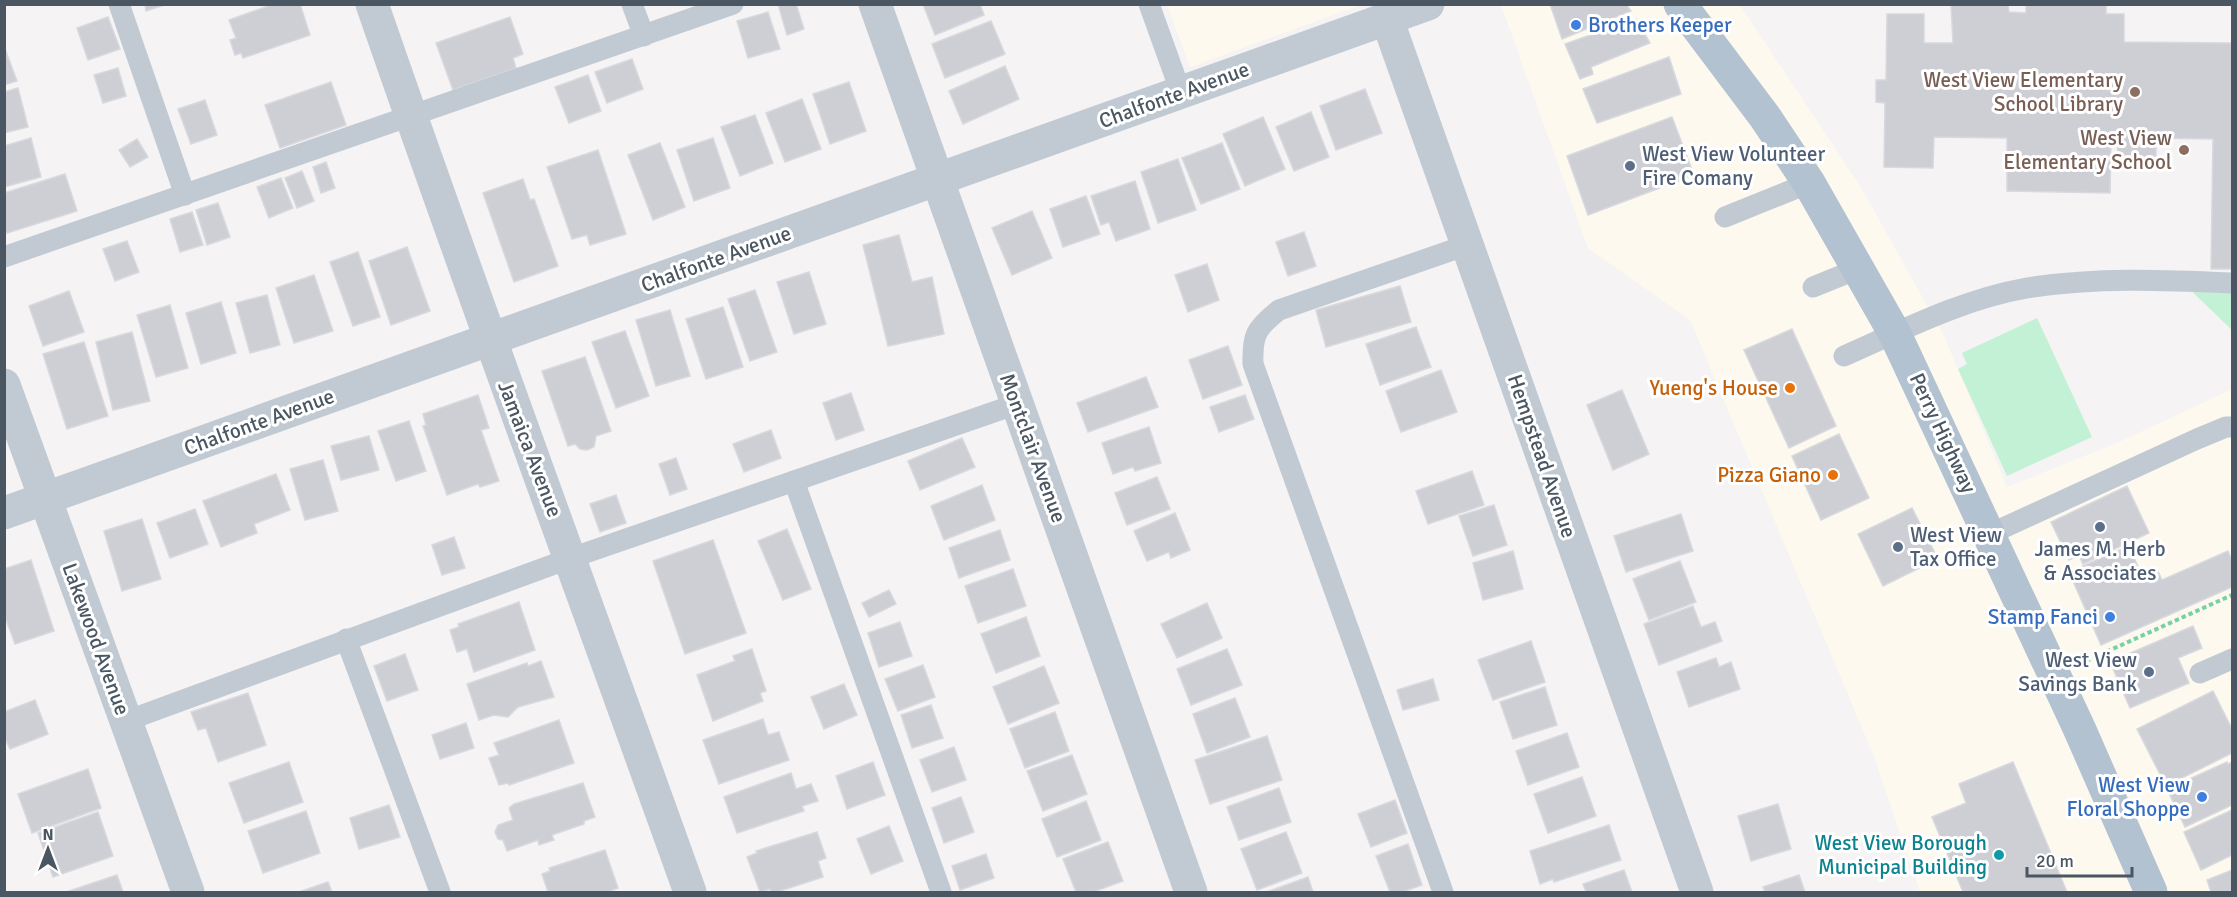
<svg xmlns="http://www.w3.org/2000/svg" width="2237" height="897" viewBox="0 0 2237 897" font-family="Signika,sans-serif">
  <rect width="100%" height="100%" fill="#f5f3f3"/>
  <g fill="#fdf9ef">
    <path d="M1167,5V4L1361,5L1190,67Z"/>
    <path d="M1501,5H1740L1862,189L1944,336L2007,487L2117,443L2232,389V892H1920L1873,754L1690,320L1588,248Z"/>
  </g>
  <g fill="#c3f1d5">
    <path d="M2181,281L2232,283V330Z"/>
    <path d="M2037,318L2092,437L2007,476L1958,369L1967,364L1962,353Z"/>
  </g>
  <g fill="#cdcfd5" stroke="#d7d9de" stroke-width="1.5">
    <path d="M145,4H167L146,11Z"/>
    <path d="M274,4H300L310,35L243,58L241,53L235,55L230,40L236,38L229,20Z"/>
    <path d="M778,4H796L804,29L787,35Z"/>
    <path d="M923,4H980L984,15L935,35Z"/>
    <path d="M1550,4H1626L1631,11L1562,39Z"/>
    <path d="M1951,4H2008L2009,12L2026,13V4H2106V14H2124V42L2232,43V269H2211L2213,139L2156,138V161H2117L2118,141L2111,140L2110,193L2007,191V138L1934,137L1933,168L1884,167L1885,103L1876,102V80H1886L1887,14H1924V43H1953Z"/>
    <path d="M768,12L780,49L748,58L737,21Z"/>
    <path d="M108,17L120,49L88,60L77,28Z"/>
    <path d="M510,17L523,54L513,58L516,68L453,90L436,43Z"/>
    <path d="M1636,19L1650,43L1591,67L1593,74L1580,79L1565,44Z"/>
    <path d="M991,21L1005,54L945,78L932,44Z"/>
    <path d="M4,46L17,81L4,85Z"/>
    <path d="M1669,57L1681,94L1597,123L1583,89Z"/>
    <path d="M632,59L643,89L607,103L595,72Z"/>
    <path d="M1005,66L1019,99L963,124L949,91Z"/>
    <path d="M118,68L126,96L103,103L94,75Z"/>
    <path d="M588,75L601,111L569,123L555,87Z"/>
    <path d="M331,82L346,125L280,148L265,105Z"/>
    <path d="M849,82L866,131L830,144L813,94Z"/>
    <path d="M18,88L28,127L4,133V92Z"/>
    <path d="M1365,89L1382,133L1336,150L1320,106Z"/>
    <path d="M802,99L821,149L785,162L766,113Z"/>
    <path d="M205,100L217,135L191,144L178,109Z"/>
    <path d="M1311,112L1329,157L1294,171L1276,127Z"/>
    <path d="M755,115L773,163L740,176L721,127Z"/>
    <path d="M1263,117L1285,169L1245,186L1223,134Z"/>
    <path d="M1672,117L1694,175L1588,215L1567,156Z"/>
    <path d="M31,138L41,177L4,187V146Z"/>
    <path d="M713,138L730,188L694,201L677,150Z"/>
    <path d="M137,139L148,157L130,167L119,150Z"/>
    <path d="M660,143L685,207L653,220L628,155Z"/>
    <path d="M1222,143L1240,189L1201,204L1182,158Z"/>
    <path d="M598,150L626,234L590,245L587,235L572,239L547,167Z"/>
    <path d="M1178,159L1196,210L1158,223L1141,172Z"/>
    <path d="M326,162L335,188L321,193L313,167Z"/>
    <path d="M302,171L314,201L297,208L285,178Z"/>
    <path d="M65,174L77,211L4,234V193Z"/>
    <path d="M281,178L293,208L269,218L257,187Z"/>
    <path d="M523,179L530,200L534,199L558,266L514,282L483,193Z"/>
    <path d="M1135,181L1150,229L1116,241L1109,222L1101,225L1091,196Z"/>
    <path d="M1086,196L1100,234L1063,247L1050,209Z"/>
    <path d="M218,203L230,237L207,245L196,210Z"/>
    <path d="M1032,211L1052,258L1012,275L992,228Z"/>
    <path d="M192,212L203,245L180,252L170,219Z"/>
    <path d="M1304,232L1316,266L1288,276L1276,242Z"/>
    <path d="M899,235L912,282L932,277L944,334L888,346L863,245Z"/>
    <path d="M127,241L139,272L115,281L103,249Z"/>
    <path d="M407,247L430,311L391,325L369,261Z"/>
    <path d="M358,252L380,317L353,326L330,262Z"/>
    <path d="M1207,264L1219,300L1188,312L1175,275Z"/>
    <path d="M809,272L826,324L794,334L777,282Z"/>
    <path d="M314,275L333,331L294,343L276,288Z"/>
    <path d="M1400,286L1411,322L1326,347L1316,310Z"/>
    <path d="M755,290L777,352L750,361L728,299Z"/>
    <path d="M69,291L84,332L43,346L29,306Z"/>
    <path d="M267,295L280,345L250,353L236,303Z"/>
    <path d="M221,302L236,353L201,364L186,313Z"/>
    <path d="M170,305L188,368L156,377L137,315Z"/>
    <path d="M723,307L743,367L706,379L686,319Z"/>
    <path d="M670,310L690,376L656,386L636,320Z"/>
    <path d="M1416,327L1431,367L1380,385L1366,344Z"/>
    <path d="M1792,329L1836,426L1789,448L1744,350Z"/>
    <path d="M625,331L649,396L616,408L592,342Z"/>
    <path d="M132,332L150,401L113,410L96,342Z"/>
    <path d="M84,342L108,416L67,429L43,354Z"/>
    <path d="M1228,346L1242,385L1203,399L1189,360Z"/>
    <path d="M585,357L611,431L596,436L594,447L587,450L580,449L575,444L568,446L542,371Z"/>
    <path d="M1441,370L1457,412L1401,432L1386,391Z"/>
    <path d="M1146,377L1158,407L1088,432L1077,403Z"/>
    <path d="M1622,390L1649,454L1613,470L1587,405Z"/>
    <path d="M851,393L864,430L836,440L823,403Z"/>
    <path d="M478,395L489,428L481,430L499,481L480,487L478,484L447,495L423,426L426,425L423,414Z"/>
    <path d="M1245,395L1254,419L1219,432L1210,407Z"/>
    <path d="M409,421L426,471L396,481L378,431Z"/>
    <path d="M1149,427L1161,463L1135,471L1133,467L1113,474L1102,443Z"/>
    <path d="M771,430L781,458L744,472L733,444Z"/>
    <path d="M1839,434L1869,498L1821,520L1792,456Z"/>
    <path d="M369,436L379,470L341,480L331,446Z"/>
    <path d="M962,438L975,467L920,490L908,461Z"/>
    <path d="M676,458L687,489L670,495L659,464Z"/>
    <path d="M323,460L338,511L305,520L290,469Z"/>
    <path d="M1472,471L1484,505L1428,524L1416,491Z"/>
    <path d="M276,474L290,510L254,524L257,533L221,547L203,501Z"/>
    <path d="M1157,477L1170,509L1127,525L1115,493Z"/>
    <path d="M982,485L995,520L944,540L931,506Z"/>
    <path d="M2127,486L2149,533L2083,564L2079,555L2069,560L2051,522Z"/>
    <path d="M616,495L626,523L600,532L590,504Z"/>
    <path d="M1494,505L1507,545L1473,556L1459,516Z"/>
    <path d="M1912,508L1938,559L1883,586L1858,534Z"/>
    <path d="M195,509L208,544L170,558L157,523Z"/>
    <path d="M1175,513L1190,550L1171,558L1169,552L1147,561L1134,531Z"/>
    <path d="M1681,514L1693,551L1626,572L1614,536Z"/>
    <path d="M142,519L161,579L122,591L104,531Z"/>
    <path d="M787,529L811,589L783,600L758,541Z"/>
    <path d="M1000,530L1010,560L959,578L949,548Z"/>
    <path d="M454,537L465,568L442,575L432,545Z"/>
    <path d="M713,540L746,633L685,654L653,561Z"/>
    <path d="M2129,546L2142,576L2157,569L2162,580L2228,551L2232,561V587L2101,645L2069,572Z"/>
    <path d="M1513,551L1523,589L1483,600L1473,563Z"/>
    <path d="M31,560L54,631L15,644L4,614V569Z"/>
    <path d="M1680,561L1696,602L1649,620L1633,579Z"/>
    <path d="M1013,569L1026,606L978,623L965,586Z"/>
    <path d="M889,590L896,604L869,617L862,603Z"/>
    <path d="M519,602L535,650L474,672L467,649L457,652L450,630L459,627L458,624Z"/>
    <path d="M1207,603L1222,638L1177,658L1161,624Z"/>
    <path d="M1693,606L1701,627L1715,622L1722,641L1659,665L1644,624Z"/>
    <path d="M1026,617L1040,656L996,673L981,634Z"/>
    <path d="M900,622L912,656L879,667L868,633Z"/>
    <path d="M2193,626L2202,648L2178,658L2189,683L2130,708L2110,662Z"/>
    <path d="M1531,641L1545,682L1493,700L1478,660Z"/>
    <path d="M752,649L766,691L760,693L763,701L713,721L697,675L735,661L733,656Z"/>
    <path d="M1227,649L1242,685L1191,705L1177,669Z"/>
    <path d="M405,654L418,690L387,701L374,666Z"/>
    <path d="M1716,658L1719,667L1731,662L1740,689L1689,707L1677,672Z"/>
    <path d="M541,661L554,697L518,707L508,717L494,715L479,720L467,684L527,663L528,666Z"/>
    <path d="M923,665L935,697L898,711L885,679Z"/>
    <path d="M1044,666L1059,703L1008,724L993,687Z"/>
    <path d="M1433,679L1439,700L1403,710L1397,690Z"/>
    <path d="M844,684L857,715L824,729L811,697Z"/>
    <path d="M1545,687L1557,725L1513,739L1500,702Z"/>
    <path d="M2213,691L2232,729V753L2166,786L2137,729Z"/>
    <path d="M248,693L266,745L218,762L206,728L198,730L191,712Z"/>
    <path d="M1235,698L1250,737L1207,753L1193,714Z"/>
    <path d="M35,700L48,734L10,749L4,736V712Z"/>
    <path d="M931,705L943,738L912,748L901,715Z"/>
    <path d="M1055,712L1069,751L1025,768L1010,729Z"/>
    <path d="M763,719L768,735L779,732L789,760L719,784L703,740Z"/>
    <path d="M559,720L574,763L509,785L508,783L499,785L489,758L499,755L494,743Z"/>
    <path d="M466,723L474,748L440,759L432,735Z"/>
    <path d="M1567,733L1579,767L1528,785L1516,751Z"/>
    <path d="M1267,736L1282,780L1210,804L1195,760Z"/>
    <path d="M954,747L966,780L932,792L920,760Z"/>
    <path d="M1072,755L1087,794L1043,811L1027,771Z"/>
    <path d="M289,762L303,802L244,823L229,783Z"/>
    <path d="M873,762L885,795L847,809L836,776Z"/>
    <path d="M2013,762L2067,892H1963L1932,817L1966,803L1959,784Z"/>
    <path d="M2227,762L2228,764L2232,762V805L2185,827L2167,789Z"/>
    <path d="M88,769L101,808L32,833L18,794Z"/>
    <path d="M791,773L796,789L811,784L818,801L802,806L804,811L737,833L724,797Z"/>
    <path d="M1582,777L1596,816L1548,833L1534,794Z"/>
    <path d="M583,783L595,817L584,821V824L552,835L554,840L539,845L538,840L507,851L503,840L498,839L495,832L498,825L513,820L509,808L514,804Z"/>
    <path d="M1279,788L1291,822L1239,840L1227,807Z"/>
    <path d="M961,797L974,832L944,843L932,808Z"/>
    <path d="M1395,800L1407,833L1371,847L1358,814Z"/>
    <path d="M1086,801L1101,840L1057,857L1042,819Z"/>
    <path d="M1778,804L1791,849L1751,861L1738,816Z"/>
    <path d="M389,805L400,837L359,849L350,818Z"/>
    <path d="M2232,810V855L2201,870L2184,832Z"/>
    <path d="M306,811L320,853L263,873L248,831Z"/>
    <path d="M98,812L113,856L53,877L38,833Z"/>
    <path d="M1609,825L1621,860L1554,882L1553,879L1540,884L1530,851Z"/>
    <path d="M889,826L903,861L871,874L857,839Z"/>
    <path d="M817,832L826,858L818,861L823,877L777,892H771L770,889L760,892L747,857L757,853L756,851Z"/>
    <path d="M1286,832L1302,873L1257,890L1241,849Z"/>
    <path d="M1108,842L1123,881L1093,892H1076L1063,859Z"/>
    <path d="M1408,844L1422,885L1402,892H1390L1376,856Z"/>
    <path d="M605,850L618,888L608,892H548L542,874L550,871L549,868Z"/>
    <path d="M986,854L994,878L960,890L952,866Z"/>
    <path d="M1624,870L1632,892H1586L1583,884Z"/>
    <path d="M2232,870V892H2211L2207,880Z"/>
    <path d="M117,875L123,892H66Z"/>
    <path d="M1799,875L1805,892H1765L1763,887Z"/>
    <path d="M1308,877L1313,892H1267Z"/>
    <path d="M328,882L332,892H299Z"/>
  </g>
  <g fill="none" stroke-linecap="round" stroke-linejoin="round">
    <path stroke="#7ad0a6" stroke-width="4" stroke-dasharray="4.5 3" stroke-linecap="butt" d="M2086,661L2232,595"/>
    <g stroke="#c1cad2" stroke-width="21">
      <path d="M119,4L185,195"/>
      <path d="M632,4L644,36"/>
      <path d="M1149,4L1181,93"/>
      <path d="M1725,217L1809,183"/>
      <path d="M4,257L733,4"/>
      <path d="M1813,287L1860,268"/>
      <path d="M1844,356C1903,330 1963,299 2027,288C2095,277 2164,280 2232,283"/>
      <path d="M794,481L941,892"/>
      <path d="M1990,534L2197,439L2226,427H2232"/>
      <path d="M346,639L440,892"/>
      <path d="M2200,673L2232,659"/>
      <path d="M126,721L571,558L1017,404"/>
      <path d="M1443,892L1253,364C1252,335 1256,328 1279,310L1467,245"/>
    </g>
    <g stroke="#c1cad2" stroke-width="33">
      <path d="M372,4C475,302 584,596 690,892"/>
      <path d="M875,4L1191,892"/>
      <path d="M1387,19L1697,892"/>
      <path d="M4,385L188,892"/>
      <path d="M4,513L1428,4"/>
    </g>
    <path stroke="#b3c2d1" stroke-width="33" d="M1680,4L1765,117L1809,183L1895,334L2079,728L2151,892"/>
  </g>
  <g fill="#3f7fe0" stroke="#fff" stroke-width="2">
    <circle cx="1576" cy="25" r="6"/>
    <circle cx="2110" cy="617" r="6"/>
    <circle cx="2202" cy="797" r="6"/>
  </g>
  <g fill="#8d6e63" stroke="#fff" stroke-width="2">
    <circle cx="2135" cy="92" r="6"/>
    <circle cx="2184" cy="150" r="6"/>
  </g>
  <g fill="#5c6f8a" stroke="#fff" stroke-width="2">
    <circle cx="1630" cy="166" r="6"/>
    <circle cx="2100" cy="527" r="6"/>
    <circle cx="1898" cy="547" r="6"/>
    <circle cx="2149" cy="672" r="6"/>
  </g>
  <g fill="#e8710a" stroke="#fff" stroke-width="2">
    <circle cx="1790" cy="388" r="6"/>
    <circle cx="1833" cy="475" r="6"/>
  </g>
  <circle fill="#0f9aa8" stroke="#fff" stroke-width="2" cx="1999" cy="855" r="6"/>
  <g text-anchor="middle" stroke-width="6" stroke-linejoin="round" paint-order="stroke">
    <g font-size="21" fill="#366cbe" stroke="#fff" text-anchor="end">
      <text x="1588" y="32" text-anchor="start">Brothers Keeper</text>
      <text x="2098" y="624">Stamp Fanci</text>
      <text x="2190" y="792">West View<tspan x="2190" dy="24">Floral Shoppe</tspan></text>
    </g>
    <g font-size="21" fill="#785e54" stroke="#fff" text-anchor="end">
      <text x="2123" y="87">West View Elementary<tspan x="2123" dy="24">School Library</tspan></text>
      <text x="2172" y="145">West View<tspan x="2172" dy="24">Elementary School</tspan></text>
    </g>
    <g font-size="21" fill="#4a5661" stroke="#fff">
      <text transform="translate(1174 95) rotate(-20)" y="7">Chalfonte Avenue</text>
      <text transform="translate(716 259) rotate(-20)" y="7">Chalfonte Avenue</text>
      <text transform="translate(259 422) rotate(-20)" y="7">Chalfonte Avenue</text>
      <text transform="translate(1943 433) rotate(65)" y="7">Perry Highway</text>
      <text transform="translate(1033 448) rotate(70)" y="7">Montclair Avenue</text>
      <text transform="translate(530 449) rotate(69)" y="7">Jamaica Avenue</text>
      <text transform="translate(1542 456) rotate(71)" y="7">Hempstead Avenue</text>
      <text transform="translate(96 639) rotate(70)" y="7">Lakewood Avenue</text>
    </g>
    <g font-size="21" fill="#4e5e75" stroke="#fff" text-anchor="start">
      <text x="1642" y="161">West View Volunteer<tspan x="1642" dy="24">Fire Comany</tspan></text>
      <text x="1910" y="542">West View<tspan x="1910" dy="24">Tax Office</tspan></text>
      <text x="2100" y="556" text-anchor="middle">James M. Herb<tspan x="2100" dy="24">&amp; Associates</tspan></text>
      <text x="2137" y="667" text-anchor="end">West View<tspan x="2137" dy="24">Savings Bank</tspan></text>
    </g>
    <g font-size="21" fill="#c56008" stroke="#fff" text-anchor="end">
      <text x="1778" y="395">Yueng's House</text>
      <text x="1821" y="482">Pizza Giano</text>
    </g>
    <g font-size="21" fill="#0d838f" stroke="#fff" text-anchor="end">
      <text x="1987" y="850">West View Borough<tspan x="1987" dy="24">Municipal Building</tspan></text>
    </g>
  </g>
  <rect width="2237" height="897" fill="none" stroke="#4a5661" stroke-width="12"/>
  <g transform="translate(48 849)" stroke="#ffffff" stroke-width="4.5" paint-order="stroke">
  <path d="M0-4.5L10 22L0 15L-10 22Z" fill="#4a5661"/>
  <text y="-9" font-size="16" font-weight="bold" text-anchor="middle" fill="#4a5661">N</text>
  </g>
  <path d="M2027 867v9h105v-9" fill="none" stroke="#4a5661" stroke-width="3"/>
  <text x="2036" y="867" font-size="18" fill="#4a5661" stroke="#ffffff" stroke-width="4.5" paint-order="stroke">20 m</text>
</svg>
